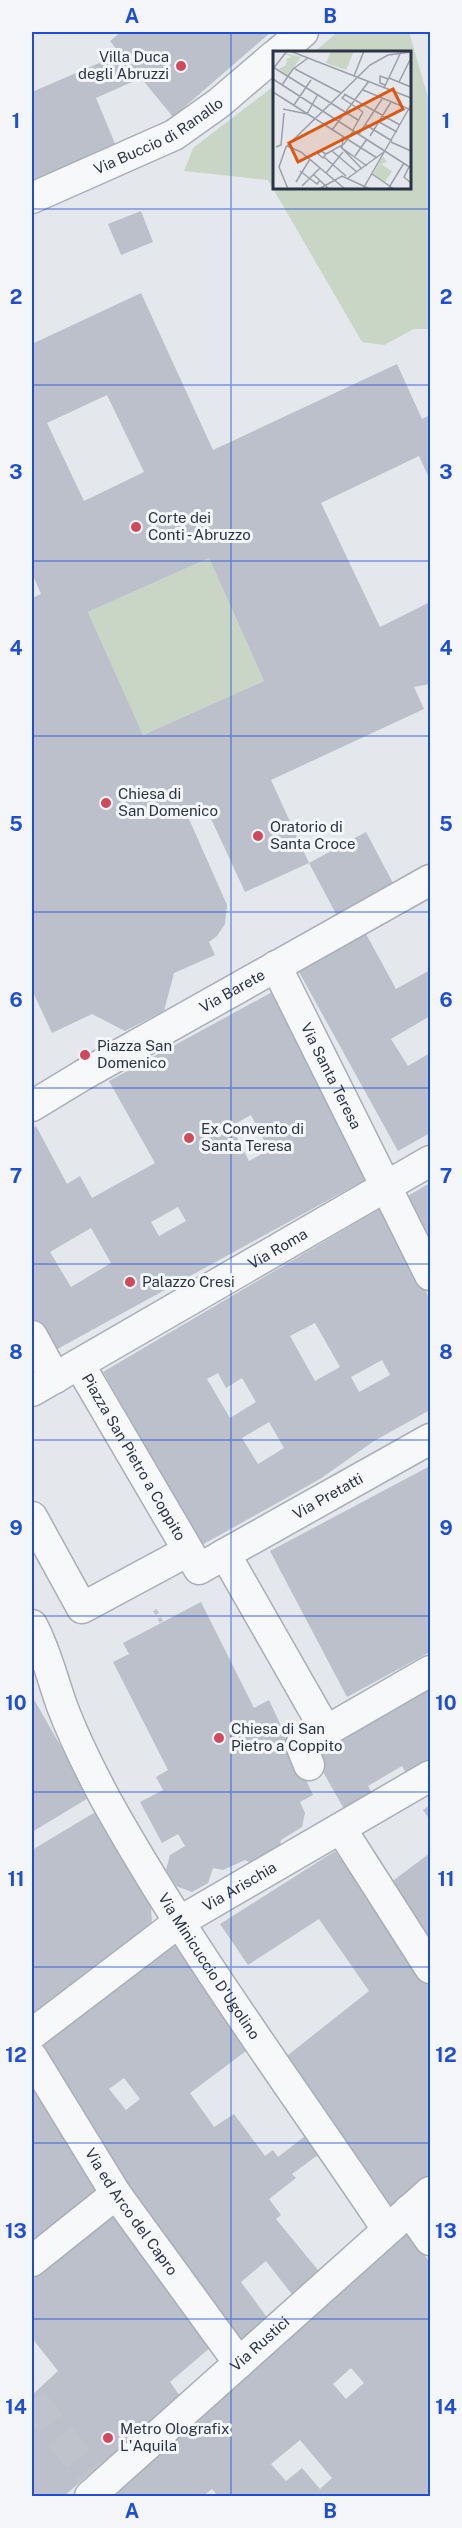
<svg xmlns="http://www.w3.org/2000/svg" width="462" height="2528" viewBox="0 0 462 2528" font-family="'Public Sans',sans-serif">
  <rect width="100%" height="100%" fill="#e4e7ec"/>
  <g fill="#c9d6c5">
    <path d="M338,32H409L430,104V329H414L384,345L362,342L268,180L184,171L193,148L274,86V188H410V52H314Z"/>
    <path d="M209,558L264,681L143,735L88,612Z"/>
  </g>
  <g fill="#bbc0ca" fill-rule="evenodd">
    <path d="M121,32H271L173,117L141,78L96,98L116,146L32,183V92L120,54L110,41Z"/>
    <path d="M141,211L153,242L121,255L108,224Z"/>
    <path d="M141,293L213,450L397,364L422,419L430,415V480L419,456L321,503L380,627L430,602V684L414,687L424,709L271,780L309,863L366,832L394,885L337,916L309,863L245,892L207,810L189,819L227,905L225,924L217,936L209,942L215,955L174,973L164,1011L125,1031L92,1014L52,1033L32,990V598L41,594L32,573V344ZM107,395L144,472L84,501L47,423ZM209,558L264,681L143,735L88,612Z"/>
    <path d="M366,934L396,989L430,970V1016L391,1039L408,1066L430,1053V1133L398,1151L299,972Z"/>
    <path d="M274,991L372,1176L52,1352L32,1317V1128L36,1126L67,1184L80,1176L92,1198L155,1163L109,1081ZM251,1115L269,1150L249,1161L231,1126ZM178,1207L186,1221L159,1236L151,1222ZM91,1228L111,1263L71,1287L50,1252Z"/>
    <path d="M430,1183V1247L406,1197Z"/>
    <path d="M383,1207L430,1300V1410L374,1441L320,1479L202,1545L103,1372ZM315,1323L340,1367L315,1381L290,1336ZM382,1360L390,1375L359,1392L351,1377ZM218,1373L226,1388L242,1378L256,1402L230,1418L207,1379ZM269,1422L284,1448L258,1464L242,1438Z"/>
    <path d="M430,1466V1652L347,1697L270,1551Z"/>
    <path d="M201,1602L254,1708L269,1700L313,1795L300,1802L305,1813L302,1827L281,1840L279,1851L253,1864L245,1860L223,1870L213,1868L208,1883L192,1892L176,1886L166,1870L170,1855L185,1846L178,1834L162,1843L140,1802L163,1790L156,1777L168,1770L113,1662L129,1654L123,1643Z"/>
    <path d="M430,1685V1770L411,1781L402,1766L368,1786L377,1802L349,1818L317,1761L329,1745Z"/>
    <path d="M32,1696L90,1797L32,1832Z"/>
    <path d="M430,1805V1820L423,1810Z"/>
    <path d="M97,1811L151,1906L152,1924L32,2019V1850Z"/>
    <path d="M335,1851L430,1985V2179L387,2215L283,2059L369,1991L319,1919L248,1965L220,1924Z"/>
    <path d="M430,1853V1934L428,1935L390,1883Z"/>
    <path d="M174,1938L250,2048L190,2093L214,2127L234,2114L265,2156L273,2150L278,2157L309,2133L322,2152L292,2174L296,2178L269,2199L281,2215L276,2219L322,2275L294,2297L266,2261L241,2282L269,2320L240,2342L121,2178L40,2046ZM124,2078L140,2099L126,2110L109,2089Z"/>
    <path d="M32,2081L98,2194L32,2246Z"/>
    <path d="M112,2213L211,2347L170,2382L180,2396L64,2496H32V2395L58,2371L32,2338V2277Z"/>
    <path d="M408,2231L430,2263V2491L424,2496H218L212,2489L203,2496H112ZM351,2368L364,2383L346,2399L333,2384ZM300,2440L332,2478L320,2489L302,2468L286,2481L271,2464Z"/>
  </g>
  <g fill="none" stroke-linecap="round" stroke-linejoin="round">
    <path stroke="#bfc3cb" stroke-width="30" stroke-dasharray="30 15" stroke-linecap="butt" d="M32,2400L90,2474"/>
    <g stroke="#a9aeb7" stroke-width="33">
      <g id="street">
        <path d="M279,52L303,32"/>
        <path id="s1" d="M32,198L174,135L219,103L274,56"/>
        <path id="s2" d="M276,966L430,1275"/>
        <path id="s3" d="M32,1106L83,1075L430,880"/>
        <path d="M32,1336L55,1378"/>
        <path id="s4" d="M79,1364L199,1569L225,1554L326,1731L301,1745L309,1765"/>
        <path id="s5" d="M32,1391L430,1161"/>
        <path d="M32,1517L82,1608L188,1551"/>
        <path id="s6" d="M225,1554L430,1439"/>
        <path id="s7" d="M32,1625C46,1651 52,1678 62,1706C74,1738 90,1770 106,1800C189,1949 292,2087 387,2229"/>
        <path d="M326,1731L430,1671"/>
        <path d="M341,1829L430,1968"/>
        <path id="s8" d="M32,2034L179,1922L430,1776"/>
        <path id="s9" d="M32,2057L116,2194L239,2363"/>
        <path d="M409,2210L430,2240"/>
        <path d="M32,2261L116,2194"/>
        <path id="s10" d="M90,2496L430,2192"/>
      </g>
    </g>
    <path stroke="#c2c5cb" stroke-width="4" stroke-dasharray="4.5 4.5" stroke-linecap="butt" d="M155,1610L162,1623"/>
    <use href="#street" stroke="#f7f8fa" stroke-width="30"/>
  </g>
  <path fill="none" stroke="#1d4ed8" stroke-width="1.5" stroke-opacity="0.55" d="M231,32V2496M32,209H430M32,385H430M32,561H430M32,736H430M32,912H430M32,1088H430M32,1264H430M32,1440H430M32,1616H430M32,1792H430M32,1967H430M32,2143H430M32,2319H430"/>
  <g fill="#d1495b" stroke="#f4f6f9" stroke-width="2">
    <circle cx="181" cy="66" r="6"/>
    <circle cx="136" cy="527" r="6"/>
    <circle cx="106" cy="803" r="6"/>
    <circle cx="258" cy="836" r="6"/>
    <circle cx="85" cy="1055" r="6"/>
    <circle cx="189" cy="1138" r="6"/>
    <circle cx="130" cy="1282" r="6"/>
    <circle cx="219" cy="1738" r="6"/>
    <circle cx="108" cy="2438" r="6"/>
  </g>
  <g text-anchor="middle" stroke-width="6" stroke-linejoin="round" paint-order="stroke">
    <g font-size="15" fill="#2b3445" stroke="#f4f6f9" text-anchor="start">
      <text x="169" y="62" text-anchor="end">Villa Duca<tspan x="169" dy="17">degli Abruzzi</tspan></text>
      <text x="148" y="523">Corte dei<tspan x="148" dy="17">Conti - Abruzzo</tspan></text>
      <text x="118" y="799">Chiesa di<tspan x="118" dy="17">San Domenico</tspan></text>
      <text x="270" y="832">Oratorio di<tspan x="270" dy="17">Santa Croce</tspan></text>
      <text x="97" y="1051">Piazza San<tspan x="97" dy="17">Domenico</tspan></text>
      <text x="201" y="1134">Ex Convento di<tspan x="201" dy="17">Santa Teresa</tspan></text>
      <text x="142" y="1287">Palazzo Cresi</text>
      <text x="231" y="1734">Chiesa di San<tspan x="231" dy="17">Pietro a Coppito</tspan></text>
      <text x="120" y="2434">Metro Olografix<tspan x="120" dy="17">L'Aquila</tspan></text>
    </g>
    <g font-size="15" fill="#2b3445" stroke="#f4f6f9">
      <text dy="5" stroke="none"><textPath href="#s1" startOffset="141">Via Buccio di Ranallo</textPath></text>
      <text dy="5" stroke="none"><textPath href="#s3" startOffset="231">Via Barete</textPath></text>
      <text dy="5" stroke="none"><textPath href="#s2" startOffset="123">Via Santa Teresa</textPath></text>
      <text dy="5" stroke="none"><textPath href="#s5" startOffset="284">Via Roma</textPath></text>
      <text dy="5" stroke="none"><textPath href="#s4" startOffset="108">Piazza San Pietro a Coppito</textPath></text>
      <text dy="5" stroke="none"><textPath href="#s6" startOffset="118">Via Pretatti</textPath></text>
      <text dy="5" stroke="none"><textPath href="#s8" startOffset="255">Via Arischia</textPath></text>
      <text dy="5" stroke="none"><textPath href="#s7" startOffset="386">Via Minicuccio D'Ugolino</textPath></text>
      <text dy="5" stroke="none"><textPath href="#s9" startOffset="184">Via ed Arco del Capro</textPath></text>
      <text dy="5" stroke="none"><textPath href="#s10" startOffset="228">Via Rustici</textPath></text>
    </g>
  </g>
  <g transform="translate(273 51)">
    <rect width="138" height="138" fill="#e4e7ec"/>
    <path d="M58,0H81L73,19L53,12ZM12,2L28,6L15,24L6,18L13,14L14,7H19ZM110,105L114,111L108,113L119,120L112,131L100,123Z" fill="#c9d6c5"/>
    <path fill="none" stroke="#9a9fa9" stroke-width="1.5" d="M17,0L138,47M0,16L85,69M0,18L14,0M22,18L68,42M81,25L91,0M116,27L138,36M0,28L138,117M126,31L137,9M9,34L20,18L35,7M112,34L107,32V25L115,28M111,37L128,1M90,39L138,59M0,41L104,107M71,43L127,74M72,44L69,47L90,61M21,54L38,29M10,58L34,63L45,43M106,71L124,81M93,74L119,90M59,79L96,30M80,79L90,61M86,83L109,48M97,85L118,51M70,86L69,97L94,115M118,91L138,100M14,95L28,101L72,138M67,95L89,118M3,96L8,94L11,62M48,100L53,103L50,107L45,103ZM59,100L84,121M53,103L71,93L81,79M82,105L94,88M51,106L73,125M136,116L131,126L138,132M27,120L44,133L47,129M53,122L70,101M99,123L121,138M41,124L56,138M75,127L111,101M23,131L37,108M29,135L47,117M15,138L6,116L13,96L97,14L115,4L138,1M46,138L69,125L97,138M90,138L138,54M115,138L131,112"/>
    <path fill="#df570f" fill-opacity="0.15" stroke="#df570f" stroke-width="3" d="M120,38L130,58L25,111L16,92Z"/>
    <rect width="138" height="138" fill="none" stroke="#2b3445" stroke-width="3"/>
  </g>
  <rect width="462" height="2528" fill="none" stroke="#f4f6f9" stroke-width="66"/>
  <rect x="33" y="33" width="396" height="2462" fill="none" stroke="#1d4ed8" stroke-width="2"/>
  <g font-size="20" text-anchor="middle" font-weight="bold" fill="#1d4ed8">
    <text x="132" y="23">A</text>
    <text x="330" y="23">B</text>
    <text x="16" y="128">1</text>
    <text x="446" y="128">1</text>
    <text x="16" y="304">2</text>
    <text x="446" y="304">2</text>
    <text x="16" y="479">3</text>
    <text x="446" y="479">3</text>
    <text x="16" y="655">4</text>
    <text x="446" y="655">4</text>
    <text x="16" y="831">5</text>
    <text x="446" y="831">5</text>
    <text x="16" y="1007">6</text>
    <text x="446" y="1007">6</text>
    <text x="16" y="1183">7</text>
    <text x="446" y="1183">7</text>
    <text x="16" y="1359">8</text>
    <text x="446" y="1359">8</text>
    <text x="16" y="1535">9</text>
    <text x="446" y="1535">9</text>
    <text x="16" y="1710">10</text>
    <text x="446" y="1710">10</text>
    <text x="16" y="1886">11</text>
    <text x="446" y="1886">11</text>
    <text x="16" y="2062">12</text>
    <text x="446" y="2062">12</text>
    <text x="16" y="2238">13</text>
    <text x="446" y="2238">13</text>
    <text x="16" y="2414">14</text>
    <text x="446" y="2414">14</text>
    <text x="132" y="2518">A</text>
    <text x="330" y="2518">B</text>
  </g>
</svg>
